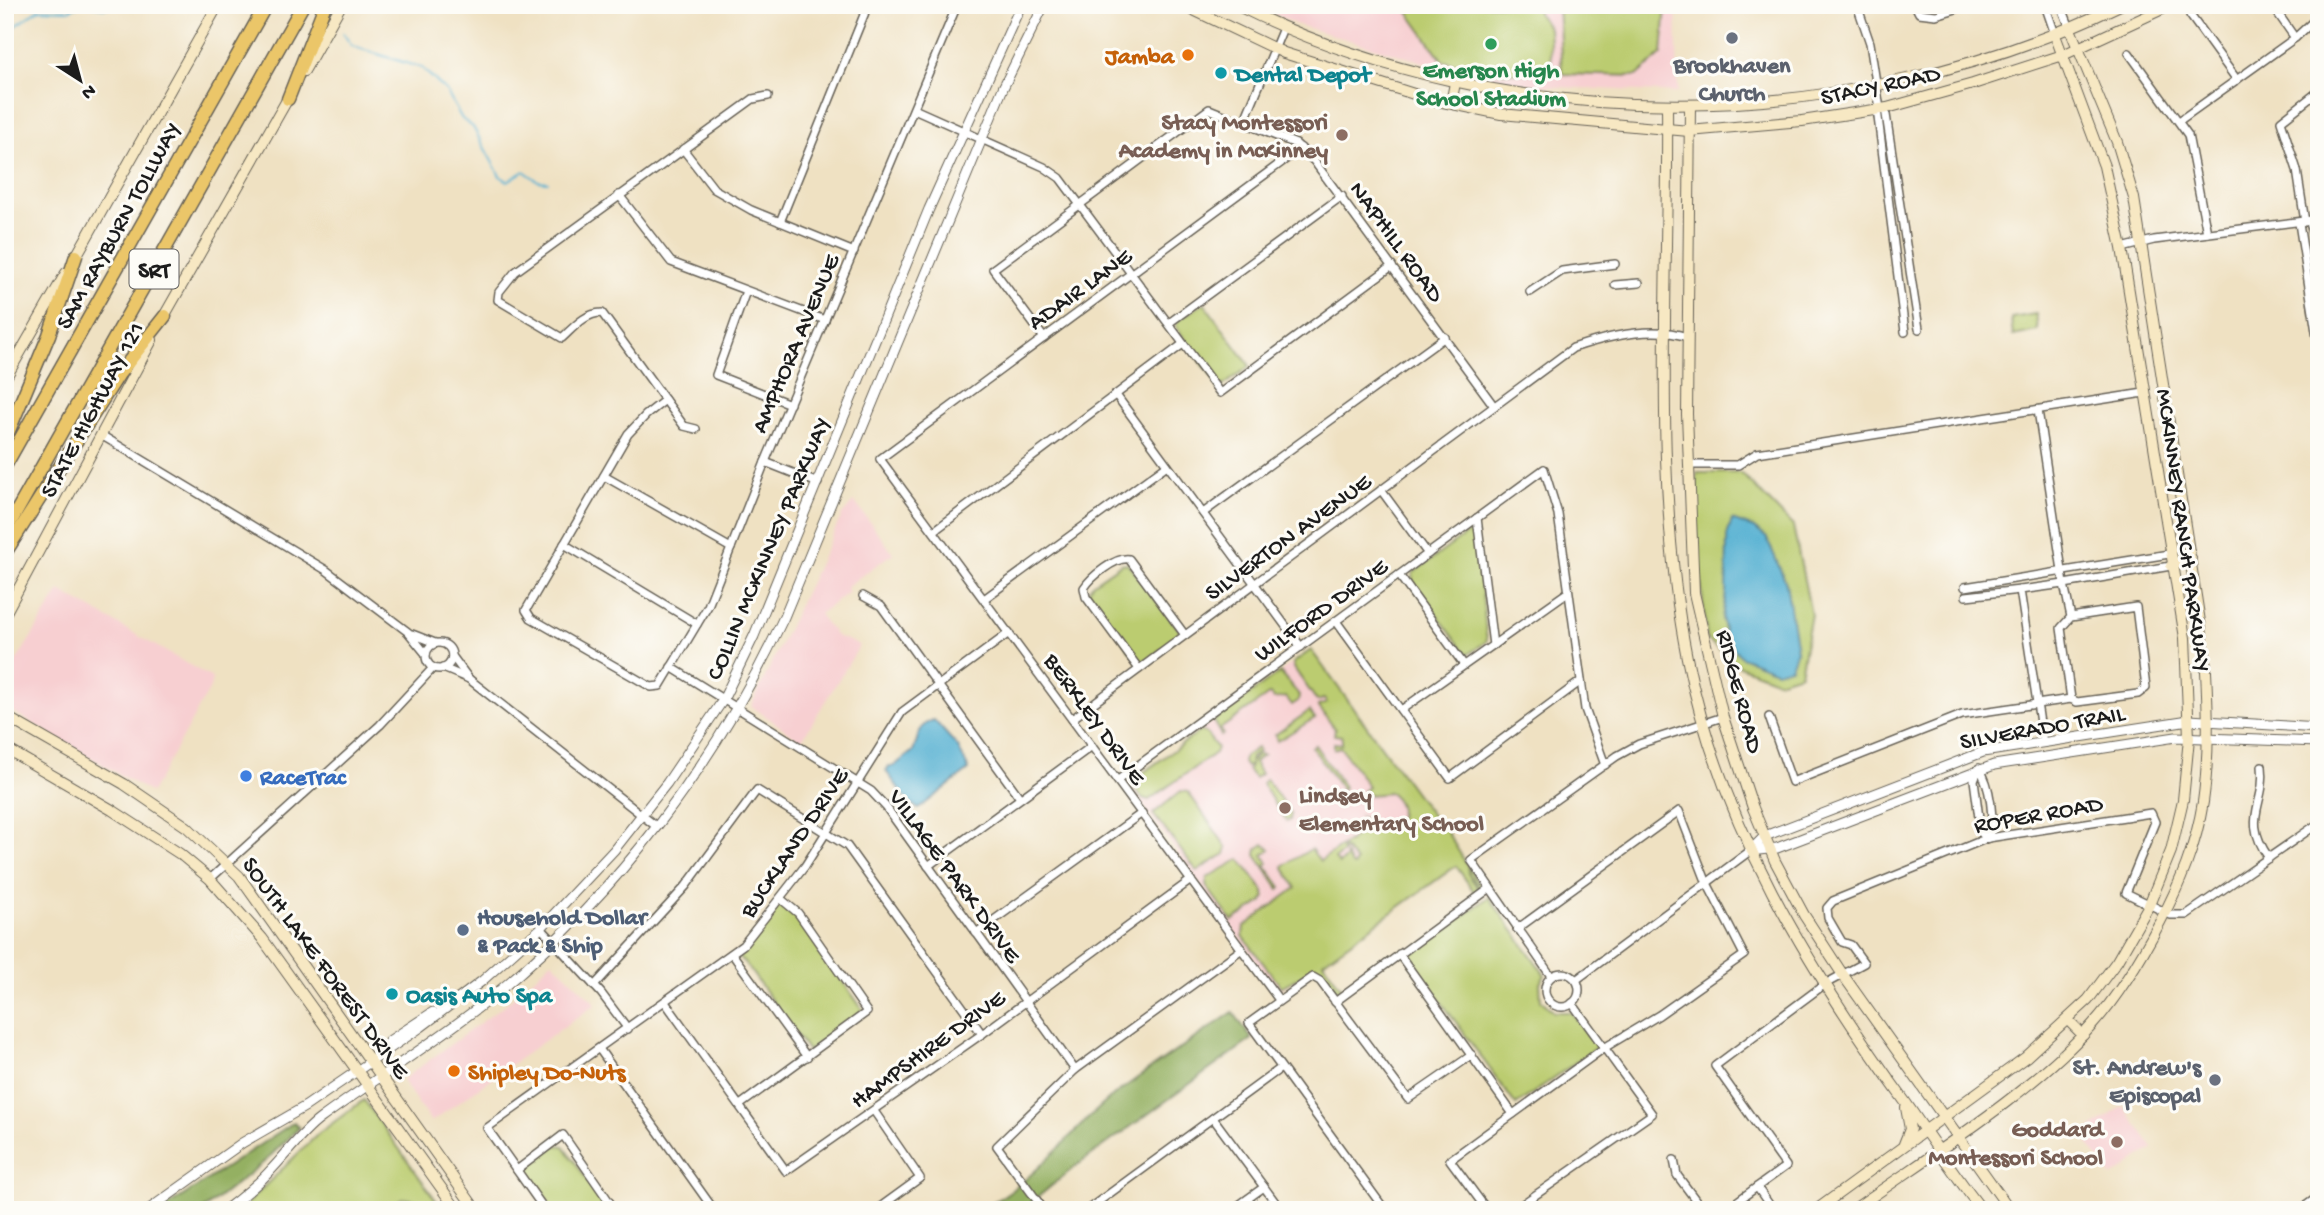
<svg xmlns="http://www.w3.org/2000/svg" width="2324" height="1215" viewBox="0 0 2324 1215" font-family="'Gochi Hand',sans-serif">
  <rect width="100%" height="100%" fill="#fdfcf7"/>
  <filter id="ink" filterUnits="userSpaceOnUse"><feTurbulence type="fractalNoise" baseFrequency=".0143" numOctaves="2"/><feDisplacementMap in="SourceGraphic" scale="14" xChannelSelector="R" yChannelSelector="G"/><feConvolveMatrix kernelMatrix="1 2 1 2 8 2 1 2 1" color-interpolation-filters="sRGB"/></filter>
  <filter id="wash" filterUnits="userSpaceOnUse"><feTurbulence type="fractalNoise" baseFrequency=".00686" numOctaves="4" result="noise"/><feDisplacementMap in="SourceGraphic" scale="28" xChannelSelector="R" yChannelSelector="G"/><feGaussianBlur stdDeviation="1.57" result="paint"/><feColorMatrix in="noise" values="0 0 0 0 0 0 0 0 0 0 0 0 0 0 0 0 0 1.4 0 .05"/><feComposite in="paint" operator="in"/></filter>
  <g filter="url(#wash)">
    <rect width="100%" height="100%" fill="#efe1c2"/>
    <g fill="#f7cfd1">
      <path d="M1256,5H1676L1678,93L1539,86L1450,70L1295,24Z"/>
      <path d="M854,501L893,553L846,587L849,592L819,614L836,636L860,645L801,741L751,706L842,515Z"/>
      <path d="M60,591L212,678L210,688L151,793L5,707V679Z"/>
      <path d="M1310,650L1457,852L1455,863L1278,992L1127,783Z"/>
      <path d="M552,961L596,1004L431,1122L402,1080L506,1004Z"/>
      <path d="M2123,1106L2153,1148L2112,1177L2082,1135Z"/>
    </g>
    <g fill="#bbcc6f" stroke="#6c7446" stroke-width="2">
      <path d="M1403,5H1539L1538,14L1549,28L1552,74L1496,72L1443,61Z"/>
      <path d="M1558,5H1666L1662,54L1637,76L1562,74Z"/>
      <path d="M1204,303L1250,366L1223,386L1218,385L1176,327L1177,321Z"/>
      <path d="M2036,314L2038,331L2013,336L2011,318Z"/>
      <path d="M1697,473H1741L1793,526L1811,614L1800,674L1778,681L1739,666L1707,639L1696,538Z"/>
      <path d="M1469,532L1476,536L1487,641L1467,655L1412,581L1413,573Z"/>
      <path d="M1127,563L1180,631L1178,637L1143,662L1135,658L1088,592L1092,584L1121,564Z"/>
      <path d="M1311,650L1441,828L1446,825L1447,832C1455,844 1476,883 1483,886L1480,888L1469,874L1467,864L1468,874L1480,891L1471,897L1475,893L1456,866L1331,956L1323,962L1343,990L1339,993L1323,973L1313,969L1281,987L1243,936L1244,927L1296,888L1283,866L1311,849L1320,861L1340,847L1344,852L1335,859L1339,864L1346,858L1345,854L1351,865L1354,866L1356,862L1342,846L1368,828L1361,817L1384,828C1404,823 1404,805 1390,793L1369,795L1363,791L1368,787L1365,781L1340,747L1334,749V743L1342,744V736L1334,735L1335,729L1318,706L1327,703L1324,699L1317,701L1294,668L1293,663Z"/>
      <path d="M1280,672L1299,695L1298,701L1292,705L1286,697L1274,699L1270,694L1220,729L1223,734L1221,735L1213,721Z"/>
      <path d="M1309,711L1315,718L1277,741L1275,735Z"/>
      <path d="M1200,731L1206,733L1217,748L1215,753L1149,800L1142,798L1132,786L1133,780Z"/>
      <path d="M1315,745L1344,787L1342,790L1312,747Z"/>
      <path d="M1257,748L1259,751L1251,757L1250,763L1257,754L1263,755L1254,762L1261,774L1255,778L1248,770L1250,765L1246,767L1243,763L1244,757Z"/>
      <path d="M1266,779L1291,814L1290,820L1286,821L1262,784Z"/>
      <path d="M1181,791L1188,792L1227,848L1225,854L1197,871L1153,814Z"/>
      <path d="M1264,844L1270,849L1263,855L1268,863L1265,865L1281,887L1279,889L1256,855L1257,849Z"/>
      <path d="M1240,859L1263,890L1265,897L1262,902L1232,921L1206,886L1207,878Z"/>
      <path d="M1489,897L1545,975L1540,983L1541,1000L1554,1012H1571L1597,1047L1516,1105L1408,956Z"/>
      <path d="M783,904L792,910L863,1010L853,1020L808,1051L747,966L738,957V952L751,943L778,905Z"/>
      <path d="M364,1100L438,1203L402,1198L385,1210H240L319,1133Z"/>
      <path d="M556,1145L564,1146L608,1210H550L523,1169Z"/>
    </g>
    <g fill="#94b062" stroke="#58663f" stroke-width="2">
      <path d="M1233,1012L1252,1039L1072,1169L1022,1210H977C1032,1187 1068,1132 1113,1096C1152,1066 1193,1040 1233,1012Z"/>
      <path d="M294,1122L299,1128L264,1162L203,1210H162Z"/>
    </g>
    <g fill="#54b0d2" stroke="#386677" stroke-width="2">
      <path d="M1732,520L1754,528L1767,538L1786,583L1797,650L1791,667L1776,671L1741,657L1725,637L1722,618L1726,593L1727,536Z"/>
      <path d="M934,720L958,747L969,770L918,809L908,801L886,771L889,766H894L913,751C919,739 917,724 934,720Z"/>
    </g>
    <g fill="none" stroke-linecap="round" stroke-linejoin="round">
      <g stroke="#54b0d2" stroke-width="2">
        <path d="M90,5L106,8L111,5"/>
        <path d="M343,33L352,46L422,68L446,91L462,119L473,127L500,176L508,181L524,171L538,181L548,182"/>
        <path d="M5,34L39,9L69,10L79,5"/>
      </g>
    </g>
  </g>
  <g filter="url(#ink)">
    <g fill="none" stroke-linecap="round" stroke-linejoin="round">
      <g stroke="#666156" stroke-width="10">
        <g id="minor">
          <path d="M1857,5L1870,43L1880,109"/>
          <path d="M1915,5L1919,13L1936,15L1969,5"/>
          <path d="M2045,5L2055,34"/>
          <path d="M2061,5L2070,28"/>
          <path d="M2272,5L2295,38"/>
          <path d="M2190,15L2237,80"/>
          <path d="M2129,53L2188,135L2207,233"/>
          <path d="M1885,108L1919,329"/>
          <path d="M914,109L1044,167L1060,178L1220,393L1392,266"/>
          <path d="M1877,109L1905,332"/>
          <path d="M2179,121L2295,38L2319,16"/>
          <path d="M1244,122L1283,28"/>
          <path d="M683,149L714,189L751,210L854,252"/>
          <path d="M619,195L671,262L825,320"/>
          <path d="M2310,221L2319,274"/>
          <path d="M780,222L868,5"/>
          <path d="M2305,222L2297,170L2281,121L2319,91"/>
          <path d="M2299,223L2319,351"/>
          <path d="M2122,248L2154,240L2319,219"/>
          <path d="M1615,285L1639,283"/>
          <path d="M746,291L716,375L790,404"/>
          <path d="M1530,292L1562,271L1615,264"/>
          <path d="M1169,323L1342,196"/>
          <path d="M1044,338L993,269L1209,109L1296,144L1314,161L1494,406"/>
          <path d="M1116,395L1301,647"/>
          <path d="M665,400L646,415L628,434L526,610L531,618L651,687L660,686L708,606L765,462L955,10L945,5"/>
          <path d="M2038,410L2064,584L2020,590L2043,743"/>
          <path d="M696,429L684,426L602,313C585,313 574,327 562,338L498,300L499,292L515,272L753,99L768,96"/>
          <path d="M101,435L326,570L408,632L426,654"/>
          <path d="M765,462L818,483"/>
          <path d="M1688,465H1738L1757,453L2144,393"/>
          <path d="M604,476L731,548"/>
          <path d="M1381,490L1428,554"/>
          <path d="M1203,513L1445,337"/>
          <path d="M1477,518L1493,645"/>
          <path d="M934,531L1183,344"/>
          <path d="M564,544L697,624"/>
          <path d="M1399,575L1464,665"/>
          <path d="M1965,587L2169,554"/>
          <path d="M863,596L881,606L1020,798"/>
          <path d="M1966,596L2020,590"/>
          <path d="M984,599L1167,465"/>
          <path d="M2071,617L2061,628L2071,699L2077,702L2138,694L2146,688L2136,607L2071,617L2064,584L2171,566"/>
          <path d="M1336,621L1450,778L1581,681"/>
          <path d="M412,634L435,643"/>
          <circle cx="439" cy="656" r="13"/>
          <path d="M452,656L469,679"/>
          <path d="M671,667L871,791L886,807L1075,1070"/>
          <path d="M443,668L469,679L657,827"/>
          <path d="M1139,669L1086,597L1084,588C1091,577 1115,557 1129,559L1185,635"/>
          <path d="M1401,710L1568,592"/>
          <path d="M1769,717L1792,782L1962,715L2071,699"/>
          <path d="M1072,719L1573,348C1608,336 1652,325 1687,337"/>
          <path d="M2262,766C2267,805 2240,817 2269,858"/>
          <path d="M1979,768C1990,784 1996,821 1988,838L1981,833L1974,780Z"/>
          <path d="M1118,780L1544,469L1558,514L1585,709L1605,765"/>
          <path d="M928,866L1092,746"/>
          <path d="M210,879L380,725L433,668"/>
          <path d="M541,928L601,993L628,1029"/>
          <path d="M976,933L1142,813"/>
          <path d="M1399,954L1513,1114"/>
          <path d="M733,955L807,1057"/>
          <circle cx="1562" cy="990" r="17"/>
          <path d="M1551,976L1471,860L1617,756L1639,744L1723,717"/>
          <path d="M1576,980L1750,851"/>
          <path d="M594,986L686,886L757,790L847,846L982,1034"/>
          <path d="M1279,1000L880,459L1301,148"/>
          <path d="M665,1002L786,1171L982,1034L1191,880"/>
          <path d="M1335,1002L1489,889"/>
          <path d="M600,1050L714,1210"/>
          <path d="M740,1105L867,1012L798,913L781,899"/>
          <path d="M874,1111L920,1178L876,1210"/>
          <path d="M1213,1118L1281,1210"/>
          <path d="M1674,1160L1677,1175L1703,1210"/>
          <path d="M517,1170L563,1135L615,1210"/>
          <path d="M1757,1187L1773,1210"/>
          <path d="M545,1210L487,1128L743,945L805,866L902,712L1009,633"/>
          <path d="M1044,1210L997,1146L1075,1070L1242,949"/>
          <path d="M1087,1210L1281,1068"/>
          <path d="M1232,1210L1264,1187"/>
          <path d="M1385,1210L1249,1023L1313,977L1320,981L1408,1099L1472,1055"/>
          <path d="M1487,1210L1450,1160L1604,1048L1659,1015L1744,955L1706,881L1679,811L1517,929"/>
          <path d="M1493,1210H1505"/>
          <path d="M1514,1210L1652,1114L1572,1003"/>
          <path d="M1725,1210L1786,1166L1715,1066L1825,984L1864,963L1851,945L1842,942L1828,918L1827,908L1833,901L1988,838L2151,813L2155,822L2126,893L2171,915H2186L2319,823"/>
          <path d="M2300,1210L2319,1196"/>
        </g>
      </g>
      <g stroke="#666156" stroke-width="11">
        <g id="tertiary">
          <path d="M1750,851L1765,836L1983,752L2189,720L2319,728"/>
          <path d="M1750,851L1777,848L1994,765L2176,737L2319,742"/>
          <path d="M389,1041L433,1012"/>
          <path d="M148,1210L242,1143L306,1106L421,1027L482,981L541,928L614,850L667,783L723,700L754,636L929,209L1021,5"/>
          <path d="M225,1210C241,1198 256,1186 269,1172C286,1155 301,1133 320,1119C377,1077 438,1041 493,996C618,893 716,763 784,617L1003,88L1044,5"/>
        </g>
      </g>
      <g stroke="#666156" stroke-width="12">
        <g id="secondary">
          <path d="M1183,5L1284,53L1433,100L1501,114L1689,131L1802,121L1887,108L1973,84L2063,55L2171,5"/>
          <path d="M1236,5C1507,140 1849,136 2120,5"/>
          <path d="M304,71L341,5"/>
          <path d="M1451,103L1455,83"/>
          <path d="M1667,105C1669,286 1652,481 1687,658C1720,824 1808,968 1906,1103C1931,1139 1955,1176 1982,1210"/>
          <path d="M1690,106L1687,414L1694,593L1723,717L1753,808L1775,861L1804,915L1843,975L2010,1210"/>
          <path d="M74,260L218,5"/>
          <path d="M162,320L291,93"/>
          <path d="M5,379L66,273"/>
          <path d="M2171,566L2191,558"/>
          <path d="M5,614L152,340"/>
          <path d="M5,716L124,784L187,827L239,876L476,1210"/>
          <path d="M5,748L112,810L180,854L210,879L262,938L457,1210"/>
          <path d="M2068,1020L2083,1035"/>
          <path d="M1904,1144L1910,1129L1906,1108"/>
          <path d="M1816,1210L2026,1057L2088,1000L2117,961L2149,905L2171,851L2183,800L2189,738L2185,638L2122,248L2104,166L2055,35"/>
          <path d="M1853,1210C1929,1156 2032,1093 2093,1024C2120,994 2141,958 2160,922C2180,884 2196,846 2203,802C2210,753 2208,704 2205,654L2134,198L2117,142L2070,29"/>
        </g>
      </g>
      <g stroke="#666156" stroke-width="15">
        <g id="motorway">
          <path d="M288,99L325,5"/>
          <path d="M5,440L49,335L76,256"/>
          <path d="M5,466L266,5"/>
          <path d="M5,532L303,5"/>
          <path d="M5,553L119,374L165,316"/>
        </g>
      </g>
      <use href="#minor" stroke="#fff" stroke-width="7"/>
      <use href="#tertiary" stroke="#fff" stroke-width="9"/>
      <use href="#secondary" stroke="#f7e8c3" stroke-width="10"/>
      <use href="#motorway" stroke="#ebc669" stroke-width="12"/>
    </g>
  </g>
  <g fill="#6b7280" stroke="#fdfcf7" stroke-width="2.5">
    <circle cx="1732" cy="38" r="7"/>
    <circle cx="2215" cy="1080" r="7"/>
  </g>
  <circle fill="#2e9e5b" stroke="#fdfcf7" stroke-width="2.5" cx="1491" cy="44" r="7"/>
  <g fill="#e8710a" stroke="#fdfcf7" stroke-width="2.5">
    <circle cx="1188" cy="55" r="7"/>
    <circle cx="454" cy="1071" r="7"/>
  </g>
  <g fill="#0f9aa8" stroke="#fdfcf7" stroke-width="2.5">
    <circle cx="1221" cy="73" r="7"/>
    <circle cx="392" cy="994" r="7"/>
  </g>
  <g fill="#8d6e63" stroke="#fdfcf7" stroke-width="2.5">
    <circle cx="1342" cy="135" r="7"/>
    <circle cx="1285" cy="808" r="7"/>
    <circle cx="2117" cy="1142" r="7"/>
  </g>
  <circle fill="#3f7fe0" stroke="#fdfcf7" stroke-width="2.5" cx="246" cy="776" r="7"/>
  <circle fill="#5c6f8a" stroke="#fdfcf7" stroke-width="2.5" cx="463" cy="930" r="7"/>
  <g text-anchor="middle" stroke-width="6" stroke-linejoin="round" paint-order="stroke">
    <rect fill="#fdfcf7" stroke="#605f5e" stroke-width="2" x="129.5" y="249.5" width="49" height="39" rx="5"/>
    <g font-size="23" font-weight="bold" fill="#1c1c1c">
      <text x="154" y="277">SRT</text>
    </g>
    <g font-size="24" font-weight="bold" fill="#c56008" stroke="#fdfcf7" text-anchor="end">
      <text x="1174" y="63">Jamba</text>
      <text x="468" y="1079" text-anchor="start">Shipley Do-Nuts</text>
    </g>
    <g font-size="24" font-weight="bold" fill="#5b616d" stroke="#fdfcf7">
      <text x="1732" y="72">Brookhaven<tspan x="1732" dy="28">Church</tspan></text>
      <text x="2201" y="1074" text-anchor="end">St. Andrew's<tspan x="2201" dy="28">Episcopal</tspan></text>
    </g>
    <g font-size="24" font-weight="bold" fill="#27864d" stroke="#fdfcf7">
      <text x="1491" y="77">Emerson High<tspan x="1491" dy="28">School Stadium</tspan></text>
    </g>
    <g font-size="24" font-weight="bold" fill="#0d838f" stroke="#fdfcf7" text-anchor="start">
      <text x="1235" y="81">Dental Depot</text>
      <text x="406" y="1002">Oasis Auto Spa</text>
    </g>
    <g font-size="24" fill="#1c1c1c" stroke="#fdfcf7">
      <text transform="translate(1880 84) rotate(-12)" y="8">STACY ROAD</text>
      <text transform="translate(117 225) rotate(-61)" y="8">SAM RAYBURN TOLLWAY</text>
      <text transform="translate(1398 241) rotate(54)" y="8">NAPHILL ROAD</text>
      <text transform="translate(1079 288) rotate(-36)" y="8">ADAIR LANE</text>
      <text transform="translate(794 343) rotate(-67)" y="8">AMPHORA AVENUE</text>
      <text transform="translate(91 409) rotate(-62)" y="8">STATE HIGHWAY 121</text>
      <text transform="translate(2185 530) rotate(82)" y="8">MCKINNEY RANCH PARKWAY</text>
      <text transform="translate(1287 536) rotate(-36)" y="8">SILVERTON AVENUE</text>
      <text transform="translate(767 548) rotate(-67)" y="8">COLLIN MCKINNEY PARKWAY</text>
      <text transform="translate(1320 609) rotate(-36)" y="8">WILFORD DRIVE</text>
      <text transform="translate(1741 691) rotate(75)" y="8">RIDGE ROAD</text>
      <text transform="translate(1096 718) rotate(54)" y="8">BERKLEY DRIVE</text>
      <text transform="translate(2042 726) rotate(-10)" y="8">SILVERADO TRAIL</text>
      <text transform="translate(2038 813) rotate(-10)" y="8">ROPER ROAD</text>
      <text transform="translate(793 842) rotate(-56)" y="8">BUCKLAND DRIVE</text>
      <text transform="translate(956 875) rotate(54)" y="8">VILLAGE PARK DRIVE</text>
      <text transform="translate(327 967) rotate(54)" y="8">SOUTH LAKE FOREST DRIVE</text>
      <text transform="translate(927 1048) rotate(-36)" y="8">HAMPSHIRE DRIVE</text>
    </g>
    <g font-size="24" font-weight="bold" fill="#785e54" stroke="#fdfcf7" text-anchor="end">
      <text x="1328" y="129">Stacy Montessori<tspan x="1328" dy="28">Academy in McKinney</tspan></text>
      <text x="1299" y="802" text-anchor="start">Lindsey<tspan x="1299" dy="28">Elementary School</tspan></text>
      <text x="2103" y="1136">Goddard<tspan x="2103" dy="28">Montessori School</tspan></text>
    </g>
    <g font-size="24" font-weight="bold" fill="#366cbe" stroke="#fdfcf7" text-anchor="start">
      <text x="260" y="784">RaceTrac</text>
    </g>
    <g font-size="24" font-weight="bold" fill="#4e5e75" stroke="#fdfcf7" text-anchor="start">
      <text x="477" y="924">Household Dollar<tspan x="477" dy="28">&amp; Pack &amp; Ship</tspan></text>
    </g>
  </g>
  <rect width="2324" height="1215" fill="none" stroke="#fdfcf7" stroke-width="28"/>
  <g transform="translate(80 80) rotate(144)" stroke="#fdfcf7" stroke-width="5" paint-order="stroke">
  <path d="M0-5L12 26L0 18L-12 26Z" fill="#1c1c1c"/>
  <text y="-10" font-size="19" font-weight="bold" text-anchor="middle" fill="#1c1c1c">N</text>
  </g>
</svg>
